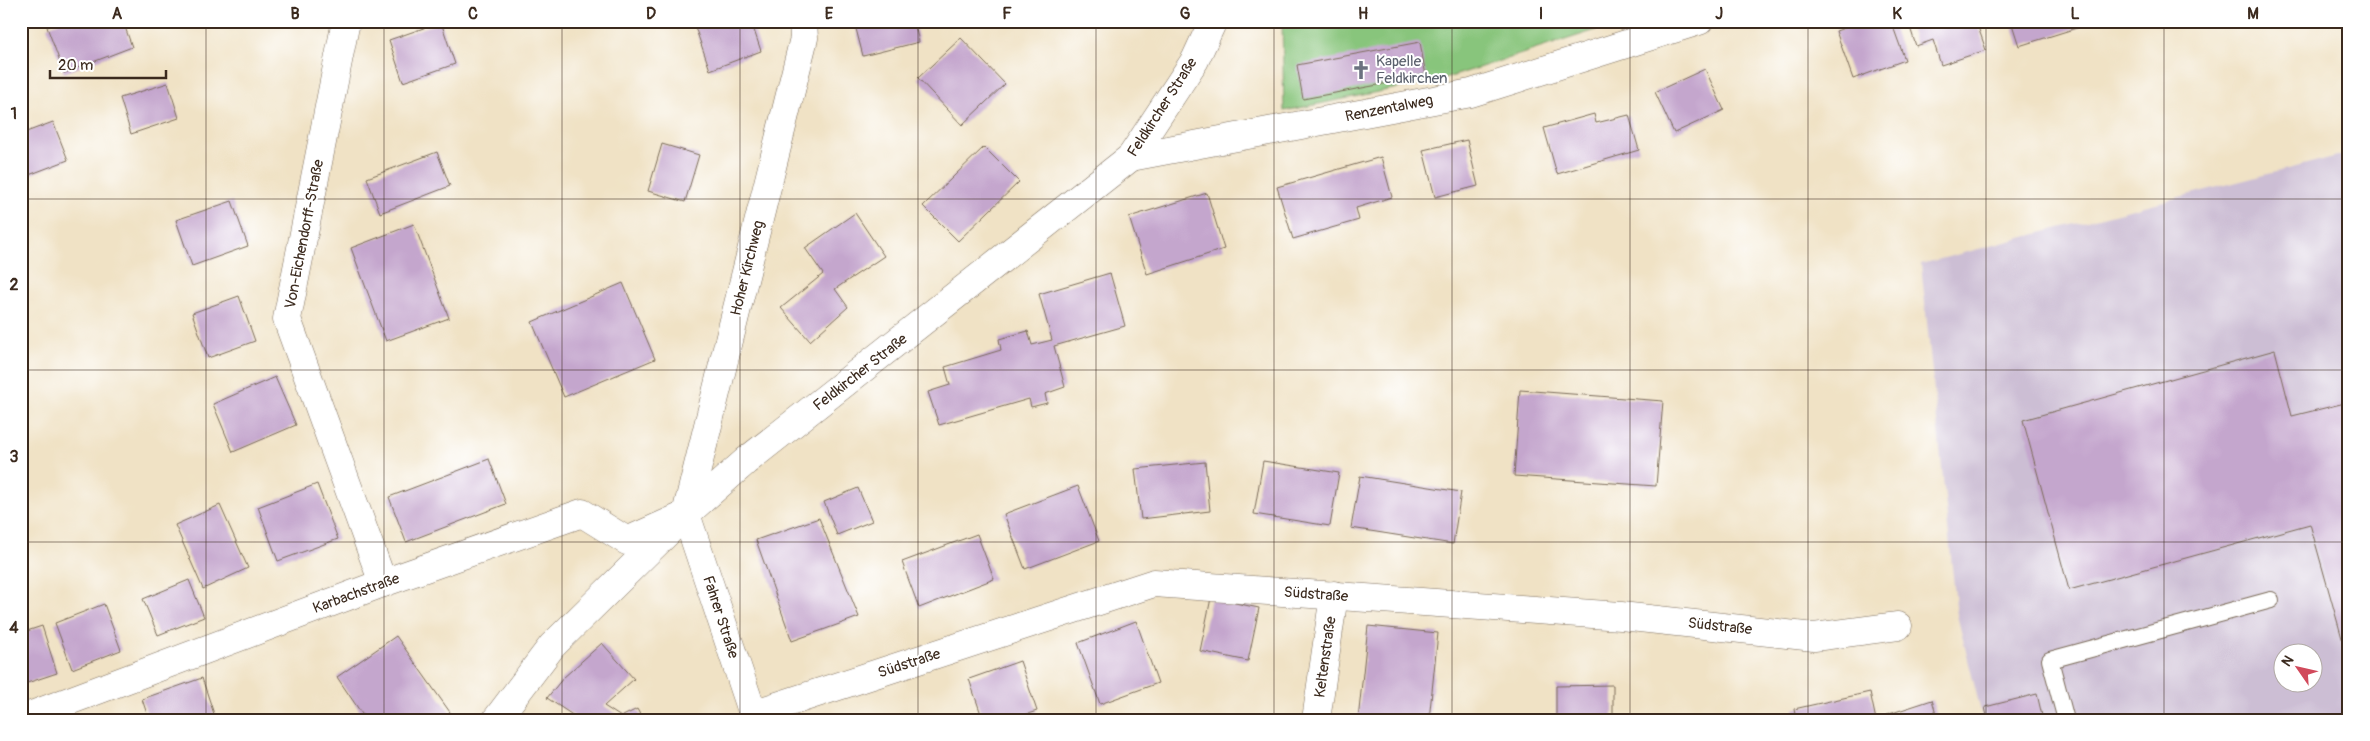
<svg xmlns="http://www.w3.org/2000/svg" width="2370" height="741" viewBox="0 0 2370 741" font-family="Pangolin,sans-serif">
  <rect width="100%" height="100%" fill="#fff"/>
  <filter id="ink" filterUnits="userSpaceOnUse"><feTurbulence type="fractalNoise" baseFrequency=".02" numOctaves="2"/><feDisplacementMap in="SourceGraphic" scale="10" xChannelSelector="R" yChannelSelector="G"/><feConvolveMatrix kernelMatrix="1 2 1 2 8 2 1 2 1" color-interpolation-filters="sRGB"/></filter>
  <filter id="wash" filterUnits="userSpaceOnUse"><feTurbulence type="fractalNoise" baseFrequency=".0096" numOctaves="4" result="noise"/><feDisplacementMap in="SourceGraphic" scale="20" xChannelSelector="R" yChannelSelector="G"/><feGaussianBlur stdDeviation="1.12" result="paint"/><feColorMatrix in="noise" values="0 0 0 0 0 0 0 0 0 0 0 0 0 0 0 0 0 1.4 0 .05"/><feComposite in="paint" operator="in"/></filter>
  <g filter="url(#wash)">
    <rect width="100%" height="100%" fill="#f0e2c5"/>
    <path fill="#ccbed4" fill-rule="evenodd" d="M2349,153V720H1983L1957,615L1921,264ZM2282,654H2312V684H2282Z"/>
    <path fill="#88c57b" stroke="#62784c" d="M1282,21H1624L1447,78L1284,111Z"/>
    <g id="blocks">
      <g fill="#c4a6cd">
        <path d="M62,21H123L132,47L64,73L47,27Z"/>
        <path d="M693,21H751L761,51L710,70Z"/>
        <path d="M854,21H914L919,42L863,56Z"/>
        <path d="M1864,21H1891L1905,60L1853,79L1836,31Z"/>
        <path d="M1908,21H1976L1986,50L1941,65L1933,40L1916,46Z"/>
        <path d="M2011,21H2082L2083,26L2019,46Z"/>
        <path d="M441,22L455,64L403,82L389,40Z"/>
        <path d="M961,38L1005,84L962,125L918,78Z"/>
        <path d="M1420,42L1426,76L1303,99L1297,65Z"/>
        <path d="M1705,69L1724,110L1674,133L1655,92Z"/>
        <path d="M168,83L179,118L131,134L120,98Z"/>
        <path d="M1594,114L1596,123L1629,115L1639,150L1557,174L1544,128Z"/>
        <path d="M53,122L68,160L21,178V134Z"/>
        <path d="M1467,140L1478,186L1435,197L1423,150Z"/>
        <path d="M662,144L699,155L685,202L648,191Z"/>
        <path d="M984,147L1019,182L958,241L923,206Z"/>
        <path d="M437,152L450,186L380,213L367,178Z"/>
        <path d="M1381,157L1392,197L1356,208L1359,220L1293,239L1277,187Z"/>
        <path d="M1207,193L1224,249L1147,274L1129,217Z"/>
        <path d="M232,201L248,246L192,266L176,220Z"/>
        <path d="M855,213L884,256L835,289L848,307L810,341L781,308L823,274L805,248Z"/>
        <path d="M414,224L449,318L386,341L351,248Z"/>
        <path d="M1110,273L1125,326L1054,346L1065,387L1045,394L1047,403L1031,407L1029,399L939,425L928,392L950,385L945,367L1001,350L999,339L1028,331L1032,345L1052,340L1039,294Z"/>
        <path d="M623,283L655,359L564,397L532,322Z"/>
        <path d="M239,296L255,341L208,358L192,313Z"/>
        <path d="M2275,350L2292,416L2349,402V656H2347L2310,524L2069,590L2023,420Z"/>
        <path d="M275,377L296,425L233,452L213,404Z"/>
        <path d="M1520,390L1663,401L1656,486L1514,476Z"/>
        <path d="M489,459L506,504L406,542L389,497Z"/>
        <path d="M1263,461L1339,473L1330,526L1254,514Z"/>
        <path d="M1205,462L1210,511L1141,519L1135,469Z"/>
        <path d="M1360,476L1461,492L1453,544L1351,528Z"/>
        <path d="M317,484L338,539L278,561L258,507Z"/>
        <path d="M1078,486L1099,541L1025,569L1004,514Z"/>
        <path d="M858,488L872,521L837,535L824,502Z"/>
        <path d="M220,505L248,568L203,589L175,525Z"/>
        <path d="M819,518L859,617L792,641L756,540Z"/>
        <path d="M977,534L994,579L919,608L902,562Z"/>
        <path d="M189,580L204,617L158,635L143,599Z"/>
        <path d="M1211,598L1259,608L1248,661L1200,651Z"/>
        <path d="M104,604L121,650L72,669L55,623Z"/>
        <path d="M1136,621L1158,683L1100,704L1078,643Z"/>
        <path d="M42,626L57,673L21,685V633Z"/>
        <path d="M1368,626L1438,633L1429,720H1358Z"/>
        <path d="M396,636L452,715L444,720H366L337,677Z"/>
        <path d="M602,643L634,679L604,706L621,717L637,709L643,720H580L547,698L563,678Z"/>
        <path d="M1020,661L1037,711L1009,720H983L969,679Z"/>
        <path d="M202,678L216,720H149L142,699Z"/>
        <path d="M1613,685V720H1556V686Z"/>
        <path d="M1870,692L1876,720H1796L1794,709Z"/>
        <path d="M2037,694L2043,720H1988L1985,707Z"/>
        <path d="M1932,700L1938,720H1888L1886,715Z"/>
      </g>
    </g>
  </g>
  <g filter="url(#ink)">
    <use href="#blocks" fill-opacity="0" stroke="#7a6a58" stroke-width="1"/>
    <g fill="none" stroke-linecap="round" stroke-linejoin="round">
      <g stroke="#7a6a58" stroke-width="18">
        <path id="service" d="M2066,720L2050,660L2271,600"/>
      </g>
      <g stroke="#7a6a58" stroke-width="29">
        <g id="minor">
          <path d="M346,21L287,319L383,583"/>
          <path d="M1131,157L1471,93L1699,21"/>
          <path d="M686,514L804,38L803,21"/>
          <path d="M686,514L755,720"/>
          <path d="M753,714L1154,583L1621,616L1814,637L1898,626"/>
          <path d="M21,719L383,583L582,513L627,541L683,516"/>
          <path d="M1316,720L1334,595"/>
        </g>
      </g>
      <g stroke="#7a6a58" stroke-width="29">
        <path id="tertiary" d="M496,720L552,646L686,514L746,461L1131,157L1195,60L1213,21"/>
      </g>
      <use href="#service" stroke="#fff" stroke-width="16"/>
      <use href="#minor" stroke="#fff" stroke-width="28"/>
      <use href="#tertiary" stroke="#fff" stroke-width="28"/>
    </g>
  </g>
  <path fill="none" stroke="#3b2a1e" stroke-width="1" stroke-opacity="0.55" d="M206,21V720M384,21V720M562,21V720M740,21V720M918,21V720M1096,21V720M1274,21V720M1452,21V720M1630,21V720M1808,21V720M1986,21V720M2164,21V720M21,199H2349M21,370H2349M21,542H2349"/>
  <defs>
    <g id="church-bare" transform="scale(1.5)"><path d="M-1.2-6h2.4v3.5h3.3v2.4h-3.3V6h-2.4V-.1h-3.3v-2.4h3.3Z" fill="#6b7280" stroke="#fff" stroke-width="2.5" paint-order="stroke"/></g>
  </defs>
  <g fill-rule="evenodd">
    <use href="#church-bare" x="1361" y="70"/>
  </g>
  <g text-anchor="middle" stroke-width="4" stroke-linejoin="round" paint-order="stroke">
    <g font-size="15" fill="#5b616d" stroke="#fff" text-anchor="start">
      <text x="1376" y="66">Kapelle<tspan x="1376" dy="17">Feldkirchen</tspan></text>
    </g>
    <g font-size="15" fill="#3b2a1e" stroke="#fff">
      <text transform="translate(1162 107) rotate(-57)" y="5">Feldkircher Straße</text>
      <text transform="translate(1389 108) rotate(-11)" y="5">Renzentalweg</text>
      <text transform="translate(304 234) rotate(-79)" y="5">Von-Eichendorff-Straße</text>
      <text transform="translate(747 268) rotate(-76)" y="5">Hoher Kirchweg</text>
      <text transform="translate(860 372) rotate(-38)" y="5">Feldkircher Straße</text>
      <text transform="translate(356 593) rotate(-20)" y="5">Karbachstraße</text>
      <text transform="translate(1316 594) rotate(4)" y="5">Südstraße</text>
      <text transform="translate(721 617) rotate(72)" y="5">Fahrer Straße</text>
      <text transform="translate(1720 626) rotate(6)" y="5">Südstraße</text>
      <text transform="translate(1325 657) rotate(-82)" y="5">Keltenstraße</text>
      <text transform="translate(909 663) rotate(-18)" y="5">Südstraße</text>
    </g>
  </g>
  <rect width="2370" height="741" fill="none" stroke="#fff" stroke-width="55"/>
  <g transform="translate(2298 668) rotate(304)"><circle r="24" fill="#ffffff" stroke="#b1aaa5"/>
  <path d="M0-4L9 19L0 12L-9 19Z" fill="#d1495b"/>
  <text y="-8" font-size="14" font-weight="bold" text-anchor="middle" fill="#3b2a1e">N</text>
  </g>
  <path d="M50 70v8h116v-8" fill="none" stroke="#3b2a1e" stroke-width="2.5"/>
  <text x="58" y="70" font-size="15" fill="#3b2a1e" stroke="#ffffff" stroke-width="4" paint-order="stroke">20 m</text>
  <rect x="28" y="28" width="2314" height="686" fill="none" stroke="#3b2a1e" stroke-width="2"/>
  <g font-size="16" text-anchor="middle" font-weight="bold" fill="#3b2a1e">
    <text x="117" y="19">A</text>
    <text x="295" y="19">B</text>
    <text x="473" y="19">C</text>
    <text x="651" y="19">D</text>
    <text x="829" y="19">E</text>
    <text x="1007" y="19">F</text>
    <text x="1185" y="19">G</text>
    <text x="1363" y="19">H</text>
    <text x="1541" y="19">I</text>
    <text x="1719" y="19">J</text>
    <text x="1897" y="19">K</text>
    <text x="2075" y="19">L</text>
    <text x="2253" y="19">M</text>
    <text x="14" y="119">1</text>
    <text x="14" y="290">2</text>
    <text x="14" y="462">3</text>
    <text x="14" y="633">4</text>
  </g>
</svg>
